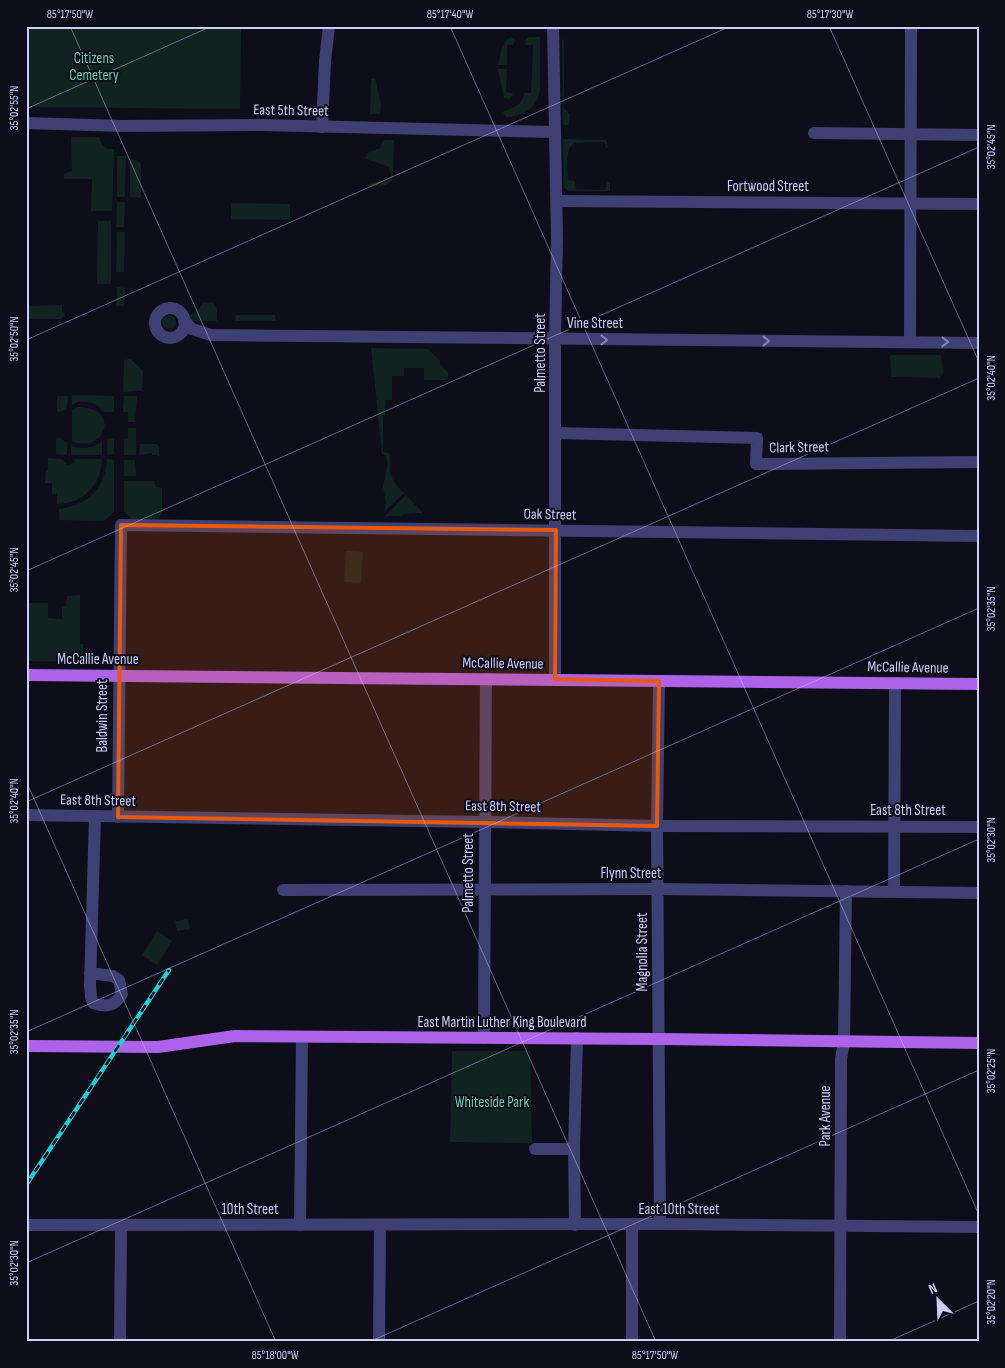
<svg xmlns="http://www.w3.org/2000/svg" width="1005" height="1368" viewBox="0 0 1005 1368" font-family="'Sofia Sans Condensed',sans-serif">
  <rect width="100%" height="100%" fill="#0e0d1a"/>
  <g fill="#112321">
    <path d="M26,26H241L240,109L26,107Z"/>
    <path d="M511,37L515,40L513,45H507V65H498C500,55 502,42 511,37Z"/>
    <path d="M528,37H540V91C536,109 523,117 506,117L503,113L504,111C515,107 522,106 524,93H531L533,45H526L525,40Z"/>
    <path d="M562,39L564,40V108L570,114L569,125H563Z"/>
    <path d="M498,69H507L506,92L512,93L513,95L509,99L504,98Z"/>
    <path d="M375,78L381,104L380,114H370L371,79Z"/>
    <path d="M71,137H99C102,146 104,149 114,149L112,211H91L92,179H64V174L72,171Z"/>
    <path d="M563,139L606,140L608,147L606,148L605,142L575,143C564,148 568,169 568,180L575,181L576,189L605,190L607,181L610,184V191H569L564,188Z"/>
    <path d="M383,140H394L393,178C388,189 376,186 366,186C372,179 385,185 391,175L389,167L366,159L365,157L367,153L380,148Z"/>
    <path d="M117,156H126L125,197H117Z"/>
    <path d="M130,160H137L141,164V198L130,197Z"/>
    <path d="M117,202H125L124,227H116Z"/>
    <path d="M231,203L290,204V220L231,219Z"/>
    <path d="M98,221H111V284H97Z"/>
    <path d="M117,232H125L124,272H116Z"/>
    <path d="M117,287L125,288L124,306H116Z"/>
    <path d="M206,302L214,303L217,309V321H192L190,319V315L197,311L203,303Z"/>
    <path d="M62,305V312L65,313V316L61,319H28V306Z"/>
    <circle cx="169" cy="322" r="7"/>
    <path d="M236,315H275L276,321H235Z"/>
    <path d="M371,348L428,349L440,361V364L448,373V380H424V368H404V376H392V400H386L385,416H383V452L389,453C391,459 390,464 390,471C391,480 397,486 404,493L384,512L386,503L383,486L388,463L386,456L382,453Z"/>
    <path d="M890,355H941L943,373L940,378L891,377Z"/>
    <path d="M131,359L143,371L142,391L123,392L124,360Z"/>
    <path d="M72,395L114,396V412H103C98,402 80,398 72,405Z"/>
    <path d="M57,396H68L67,407L61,412L57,411Z"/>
    <path d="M124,396H137L135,422H128V412H123Z"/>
    <path d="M78,407C122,407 105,455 72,441V409Z"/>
    <path d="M128,428H136V455H124V439L128,438Z"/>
    <path d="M56,438H61L67,443V455L56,454Z"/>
    <path d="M114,438V454L107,455V439Z"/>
    <path d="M102,440V455H71V445C79,451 97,448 102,440Z"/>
    <path d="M140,444H157L158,446H159V457L157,455H152V453L139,455Z"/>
    <path d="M48,458L62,459L68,465L74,463L75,459H102C101,485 83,504 57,504V494H52V483H45L46,470H48Z"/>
    <path d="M107,459L114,460V512L104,521L59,520V509C89,504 104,491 107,459Z"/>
    <path d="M124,460H135L136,476H124Z"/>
    <path d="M124,481H154L156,487L162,488V512L158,520L133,521L124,511Z"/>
    <path d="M406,495L422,512L423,516L421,513L404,514L402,516H385Z"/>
    <path d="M346,551L363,552L361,583L344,582Z"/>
    <path d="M80,595V644H83L84,659L83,662L26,661V603H48V618L62,619V607L66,606L67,596Z"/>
    <path d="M188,919L190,929L177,931L175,921Z"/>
    <path d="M157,931L172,941L157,965L142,955Z"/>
    <path d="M452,1051H530L532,1143L450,1142Z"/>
  </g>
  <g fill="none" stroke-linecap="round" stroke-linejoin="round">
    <g stroke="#3e4073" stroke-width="12">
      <path d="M553,26L557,239L555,339V679"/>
      <path d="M26,123L123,126L261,125L555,132"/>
      <path d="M322,127L325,61L329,26"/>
      <path d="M814,133L979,135"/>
      <path d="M557,201L979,204"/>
      <circle cx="170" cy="323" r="15"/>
      <path d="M184,321L192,329L211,335L979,343"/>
      <path d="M910,342L911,26"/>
      <path d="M556,433L757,438L756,464L979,462"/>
      <path d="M659,681L657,826L660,1224"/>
      <path d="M26,815L485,822L657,826L979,827"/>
      <path d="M118,817L121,525L979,536"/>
      <path d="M283,890L658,889L979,893"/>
      <path d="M894,891L895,683"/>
      <path d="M90,973L113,976L119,980L122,994C115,1006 106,1008 93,1003L91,997L90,985L95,816"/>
      <path d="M484,1038L486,679"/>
      <path d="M535,1149H574"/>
      <path d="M26,1225L660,1224L979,1227"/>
      <path d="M300,1225L302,1037"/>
      <path d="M575,1225L574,1149L577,1038"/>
      <path d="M632,1225V1342"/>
      <path d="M120,1342L121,1226"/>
      <path d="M379,1342L380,1225"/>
      <path d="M840,1342L841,1059L844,1042L846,891"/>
    </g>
    <g stroke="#ad62ea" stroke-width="12">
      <path d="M26,675L979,684"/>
      <path d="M26,1046L158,1047L235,1036L658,1039L979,1043"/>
    </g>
    <g stroke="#1cd0d5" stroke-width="4.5">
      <path id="rail" d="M26,1185L169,970"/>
    </g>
    <use href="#rail" stroke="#0e0d1a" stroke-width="2.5" stroke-dasharray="8" stroke-linecap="butt"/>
  </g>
  <defs><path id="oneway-chevron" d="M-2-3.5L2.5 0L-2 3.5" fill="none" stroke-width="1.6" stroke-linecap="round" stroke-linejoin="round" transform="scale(1.25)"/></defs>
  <g stroke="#8686b6">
    <use href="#oneway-chevron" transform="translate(604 340)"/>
    <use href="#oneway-chevron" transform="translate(766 341)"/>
    <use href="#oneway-chevron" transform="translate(945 342) rotate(1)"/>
  </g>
  <path fill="#e8590c" fill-opacity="0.2" stroke="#e8590c" stroke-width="4" stroke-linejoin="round" d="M121,525L556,530L555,679L659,681L657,826L118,817Z"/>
  <path fill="none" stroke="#cecdf8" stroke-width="1" stroke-opacity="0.45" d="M70,26L656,1342M450,26L979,1215M829,26L979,362M26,109L212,26M26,340L731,26M26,571L979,147M26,781L276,1342M26,802L979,378M26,1032L979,608M26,1263L979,839M369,1342L979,1070M887,1342L979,1301"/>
  <g text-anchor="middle" stroke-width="4" stroke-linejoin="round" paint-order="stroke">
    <g font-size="15" fill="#64cdab" stroke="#0e0d1a">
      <text x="94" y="63">Citizens<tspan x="94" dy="17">Cemetery</tspan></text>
      <text x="492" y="1107">Whiteside Park</text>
    </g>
    <g font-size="15" fill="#cecdf8" stroke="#0e0d1a">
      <text transform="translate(291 110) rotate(1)" y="5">East 5th Street</text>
      <text x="768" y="191">Fortwood Street</text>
      <text x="595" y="328">Vine Street</text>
      <text transform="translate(540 353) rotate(-90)" y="5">Palmetto Street</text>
      <text transform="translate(799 447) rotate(-1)" y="5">Clark Street</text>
      <text transform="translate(550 514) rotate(1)" y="5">Oak Street</text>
      <text x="98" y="664">McCallie Avenue</text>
      <text transform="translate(503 663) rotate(1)" y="5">McCallie Avenue</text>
      <text transform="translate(908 667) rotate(1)" y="5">McCallie Avenue</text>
      <text transform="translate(102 716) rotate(-90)" y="5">Baldwin Street</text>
      <text transform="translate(98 800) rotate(1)" y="5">East 8th Street</text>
      <text transform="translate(503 806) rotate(1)" y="5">East 8th Street</text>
      <text x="908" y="815">East 8th Street</text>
      <text transform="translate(468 873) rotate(-90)" y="5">Palmetto Street</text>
      <text x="631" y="878">Flynn Street</text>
      <text transform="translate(642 952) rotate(-90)" y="5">Magnolia Street</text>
      <text x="502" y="1027">East Martin Luther King Boulevard</text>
      <text transform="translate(825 1116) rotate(-90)" y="5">Park Avenue</text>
      <text x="250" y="1214">10th Street</text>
      <text x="679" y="1214">East 10th Street</text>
    </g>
  </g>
  <rect width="1005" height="1368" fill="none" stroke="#0e0d1a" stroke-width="55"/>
  <g transform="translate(938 1300) rotate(336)" stroke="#0e0d1a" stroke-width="4" paint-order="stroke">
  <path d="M0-4L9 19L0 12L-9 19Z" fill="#cecdf8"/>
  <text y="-8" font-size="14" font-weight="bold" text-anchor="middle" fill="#cecdf8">N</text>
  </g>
  <rect x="28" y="28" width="950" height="1312" fill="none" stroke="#cecdf8" stroke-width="2"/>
  <g font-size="12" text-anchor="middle" fill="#cecdf8">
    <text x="70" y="18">85°17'50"W</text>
    <text x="450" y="18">85°17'40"W</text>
    <text x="830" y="18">85°17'30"W</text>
    <text transform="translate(14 108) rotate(-90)" y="4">35°02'55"N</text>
    <text transform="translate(991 147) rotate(-90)" y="4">35°02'45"N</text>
    <text transform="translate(14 339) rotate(-90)" y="4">35°02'50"N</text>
    <text transform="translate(991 378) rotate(-90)" y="4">35°02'40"N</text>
    <text transform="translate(14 570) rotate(-90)" y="4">35°02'45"N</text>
    <text transform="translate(991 609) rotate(-90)" y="4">35°02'35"N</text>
    <text transform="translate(14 801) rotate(-90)" y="4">35°02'40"N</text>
    <text transform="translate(991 840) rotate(-90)" y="4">35°02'30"N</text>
    <text transform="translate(14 1032) rotate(-90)" y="4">35°02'35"N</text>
    <text transform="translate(991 1071) rotate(-90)" y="4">35°02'25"N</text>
    <text transform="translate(14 1263) rotate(-90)" y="4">35°02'30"N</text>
    <text transform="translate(991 1302) rotate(-90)" y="4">35°02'20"N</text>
    <text x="275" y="1359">85°18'00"W</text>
    <text x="655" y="1359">85°17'50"W</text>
  </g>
</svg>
